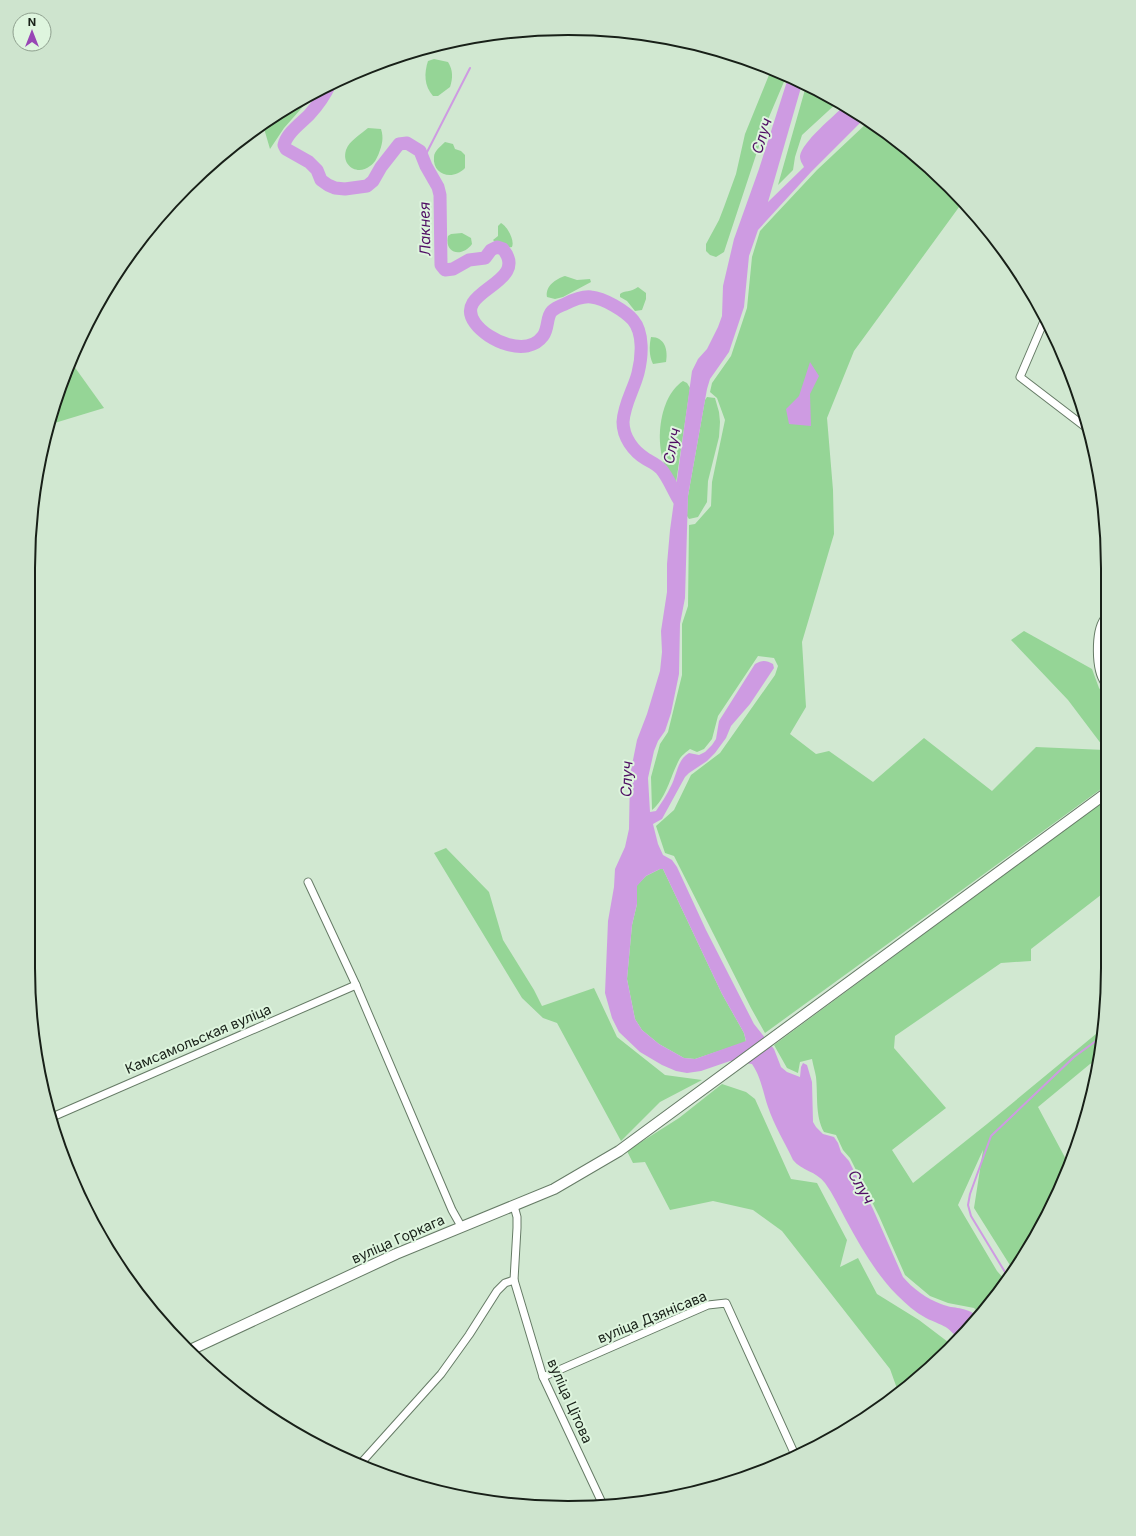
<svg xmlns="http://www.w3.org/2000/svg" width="1136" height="1536" viewBox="0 0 1136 1536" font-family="Inter,sans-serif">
  <rect width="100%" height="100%" fill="#d1e8d1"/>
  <g fill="#95d596">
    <path d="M434,59L448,62C453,70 453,78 450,87L438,96H433C424,86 424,73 428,61Z"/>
    <path d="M771,70L786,77L769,117L756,155L724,252L716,257L710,255L706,251V244L719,220L724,207L736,174L745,134Z"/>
    <path d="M806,86L839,101L802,135L795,157L793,170L778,185Z"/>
    <path d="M315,93L284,128L270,149L263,125Z"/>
    <path d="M868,122L924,162L962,203L854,351L827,418L833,490L834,534L802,642L806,707L790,734L816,754L829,751L873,782L924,738L992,791L1036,747L1105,750V786L765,1033L751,1008L674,856L665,853L656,826L674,810L691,775L720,753L775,675L778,666L774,658L758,656L718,716L712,739L704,749L697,752L690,749C686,752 681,756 679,760C671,775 666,799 652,810L651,777L660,744L668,732L682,675V624L688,606L689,525L695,524L711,506L712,482L725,420L717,398L710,392L712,383L731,356L747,308L752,257L760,231L817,170Z"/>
    <path d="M368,128L381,129C384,138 382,145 379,153C377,158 374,164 370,166C358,176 341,166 346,150C349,141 361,134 368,128Z"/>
    <path d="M445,142L453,144L455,149L461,151L465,155V168C453,181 432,175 434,157C434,151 441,146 445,142Z"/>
    <path d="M501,223C507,226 515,240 512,247C506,248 497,245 493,240L498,236V226Z"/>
    <path d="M462,233L471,238L472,244C463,257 444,255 448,236L451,234Z"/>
    <path d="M565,276L577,280L590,279L591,282L563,297L555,299L547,297C545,286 556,279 565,276Z"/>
    <path d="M638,287L646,293V299L642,310L635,311L627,301L620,297V294C625,290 630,293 638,287Z"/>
    <path d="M651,337C665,337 668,350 666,362L653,364C649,356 649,346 651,337Z"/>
    <path d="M71,362L104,408L48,425Z"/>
    <path d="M683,381L687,383L690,388L676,483C652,462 655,399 683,381Z"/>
    <path d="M707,397L715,398L719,412L720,422L719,437L708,481L707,502L698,517L689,519L687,516L688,496L705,400Z"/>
    <path d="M1024,631L1092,669L1099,688L1105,696V749L1068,700L1011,640Z"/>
    <path d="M1105,800L1106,891L1031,949V961L1001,963L895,1036L894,1048L946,1108L892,1150L913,1183L987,1124L1102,1029L1095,1062L1090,1064L1038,1107L1069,1165L1036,1238L1013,1270L974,1208L983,1150L958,1205L997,1271L1005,1280L981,1315L974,1308L948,1303L930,1296L905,1275L879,1216L850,1158L843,1150L836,1135L824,1132C815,1116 818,1095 816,1077C815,1071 813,1065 812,1059L800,1062L798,1073L787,1068L774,1045Z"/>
    <path d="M446,848L489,892L503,940L534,990L542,1006L594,988L617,1037L665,1075L702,1080L660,1102L621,1141L557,1023L543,1018L522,998L434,853Z"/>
    <path d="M660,869H663L722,994L744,1033L746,1042L695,1059L684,1058L659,1044L642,1030L635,1019L627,979L632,925L637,904V885L646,876Z"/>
    <path d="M722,1084L746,1092L755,1099L791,1179L817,1183L847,1240L840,1267L858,1258L877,1294L919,1320L952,1345L899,1394L890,1369L782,1231L753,1210L713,1201L670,1210L645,1162L633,1163L627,1151L679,1118Z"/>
  </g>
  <g fill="#ce9be2" fill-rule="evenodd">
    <path d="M788,78L802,84L768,202L804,167C802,163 800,161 800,156C802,142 834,116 845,105L864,119L811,172L758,230L749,256L744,307L729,352L710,379L707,389L688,496L685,598L680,624L679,674L671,713L665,731L658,741L654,751L648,778L650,812L656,811C661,803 667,795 671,786C677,775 677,760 689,753L699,755L705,752L712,745L716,739L719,721L755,664C762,660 766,660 773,664L774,668L750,704L731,726L726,738L715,753L707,761L689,773L685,777L662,819L653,824L658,844L663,855L672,860L677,867L706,930L754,1024L774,1049L781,1067L787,1072L800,1077L801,1067L803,1063L807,1065L812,1082L813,1122L816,1127L823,1134L834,1137L838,1143L841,1152L849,1161L873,1209L903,1277C912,1288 927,1299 941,1304C956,1310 963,1305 979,1317L974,1324L958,1339C946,1324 942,1326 926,1318C915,1312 906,1304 897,1295C876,1274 860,1246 846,1220C839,1207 833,1194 825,1183C816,1171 802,1171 793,1160C785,1143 774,1125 768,1107C763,1092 761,1077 752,1064L730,1061L701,1071L687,1073L676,1071L662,1065L640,1052L619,1032L612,1018L605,993L608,921L614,887L615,869L625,847L629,829L630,775L637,740L647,714L660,671L662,652L661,631L667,592V564L670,530L692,371L698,359L707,349L718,327L722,316L723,286L734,239L759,169ZM660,869H663L722,994L744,1033L746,1041L695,1059L684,1058L659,1044L642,1030L635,1019L627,979L632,925L637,904V886L646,876Z"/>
    <path d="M810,362L819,376L810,394L811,426L789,424L786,409L799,396Z"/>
  </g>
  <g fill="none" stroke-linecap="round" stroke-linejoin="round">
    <g stroke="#ce9be2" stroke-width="2">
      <path d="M424,158L470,68"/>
      <path d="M1008,1277L971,1216L968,1205L970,1194L991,1136L1074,1057L1100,1038"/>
    </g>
    <path stroke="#ce9be2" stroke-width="13" d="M330,84C325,95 318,105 309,115C300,124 287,133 284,145L286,149L309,162L317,170L321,180L328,185L335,188L345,189L367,186L373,181L381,167L399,144L407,143L420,151L426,166L438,187L440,195L441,265L445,270L453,269L469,260L485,258L491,250L497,247L503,249C531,284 451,290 475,323C488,341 527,358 543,336C549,328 546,317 552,311C556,307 560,306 565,304C573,300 583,296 591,297C604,298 625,311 633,320C644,333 642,357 638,373C634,389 624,404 623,422C623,437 633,451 646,459C651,462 656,464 661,469C668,477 673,490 679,500"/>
    <g stroke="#667b66" stroke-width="9">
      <g id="minor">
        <path d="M1044,321L1020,377L1084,426"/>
        <path d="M1104,619C1095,632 1095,670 1105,683"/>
        <path d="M308,882L356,985L452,1210L461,1226"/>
        <path d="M50,1118L356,985"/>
        <path d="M514,1206L517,1217V1228L514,1280L543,1377L604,1507"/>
        <path d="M543,1377L708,1305L726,1303L796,1457"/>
        <path d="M361,1463L441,1374L469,1335L497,1291L505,1283L514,1280"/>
      </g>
    </g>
    <g stroke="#667b66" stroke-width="12">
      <path id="secondary" d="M188,1351L396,1254L554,1189L619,1151L1105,794"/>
    </g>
    <use href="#minor" stroke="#fff" stroke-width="7"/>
    <use href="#secondary" stroke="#fff" stroke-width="10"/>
  </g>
  <g text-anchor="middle" stroke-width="4" stroke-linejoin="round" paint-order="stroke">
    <g font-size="14" fill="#182018" stroke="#def5de">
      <text transform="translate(198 1039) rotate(-23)" y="5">Камсамольская вуліца</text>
      <text transform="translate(398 1239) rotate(-24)" y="5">вуліца Горкага</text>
      <text transform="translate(652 1317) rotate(-22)" y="5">вуліца Дзянісава</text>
      <text transform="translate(570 1401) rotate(66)" y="5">вуліца Цітова</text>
    </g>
    <g font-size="15" font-style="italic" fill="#500e64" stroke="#def5de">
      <text transform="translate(762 136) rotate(-73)" y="5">Случ</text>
      <text transform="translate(425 229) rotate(-91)" y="5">Лакнея</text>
      <text transform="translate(672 446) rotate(-79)" y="5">Случ</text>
      <text transform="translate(627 779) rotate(-88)" y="5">Случ</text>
      <text transform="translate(861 1187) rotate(60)" y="5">Случ</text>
    </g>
  </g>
  <path d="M0 0H1136V1536H0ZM568 35H568A533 533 0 0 1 1101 568V968A533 533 0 0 1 568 1501H568A533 533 0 0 1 35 968V568A533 533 0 0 1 568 35Z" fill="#cee4ce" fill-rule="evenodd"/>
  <path fill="none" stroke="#182018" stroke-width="2" d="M568 35H568A533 533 0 0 1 1101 568V968A533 533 0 0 1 568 1501H568A533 533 0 0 1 35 968V568A533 533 0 0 1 568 35Z"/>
  <g transform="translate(32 32)"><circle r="19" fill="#def5de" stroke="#8fa08f"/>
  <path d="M0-3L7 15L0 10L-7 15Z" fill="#9846b5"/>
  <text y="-6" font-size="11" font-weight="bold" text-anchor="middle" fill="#182018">N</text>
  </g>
</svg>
